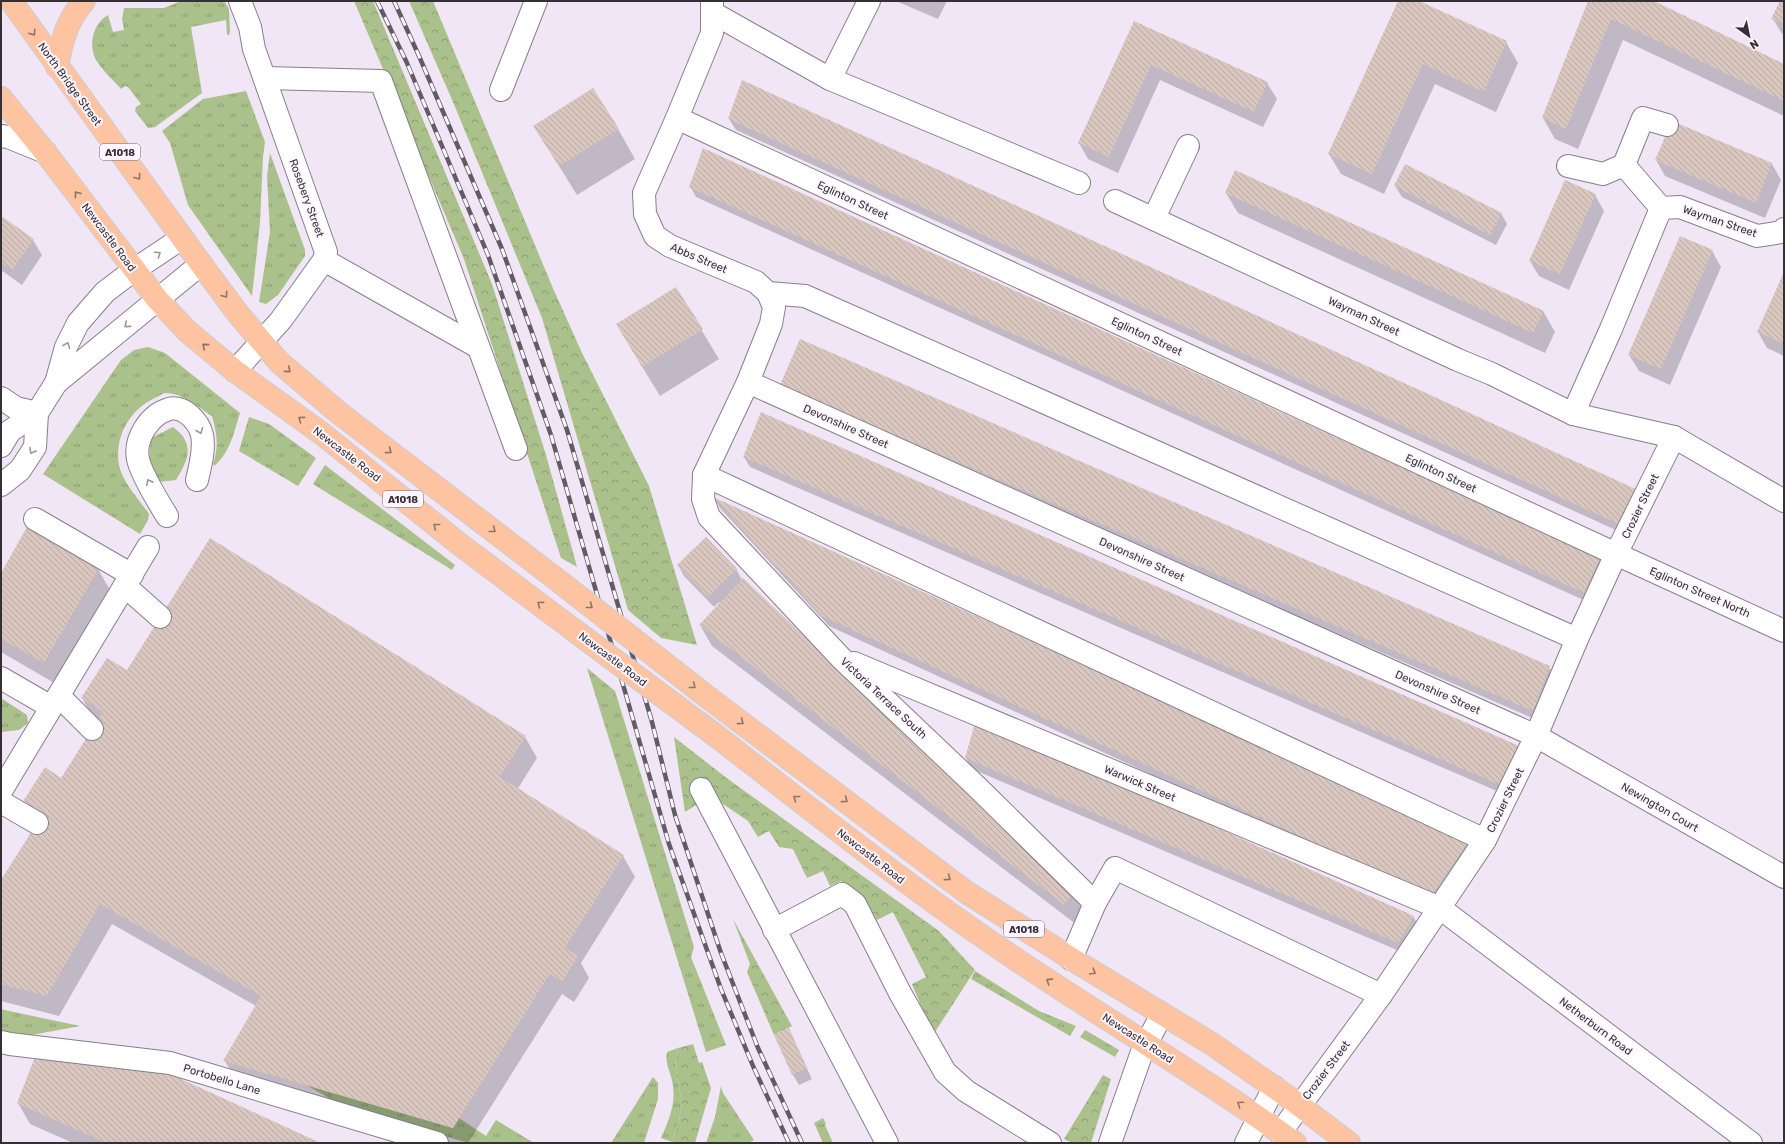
<svg xmlns="http://www.w3.org/2000/svg" width="1785" height="1144" viewBox="0 0 1785 1144" font-family="Rubik,sans-serif">
  <defs>
    <pattern id="grass-tufts" width="24" height="20" patternUnits="userSpaceOnUse"><rect width="24" height="20" fill="#aac18b"/><path d="M3 7l-1-3M5 7V3M7 7l1-3M15 17l-1-3M17 17v-4M19 17l1-3" fill="none" stroke="#8b9d72"/></pattern>
    <pattern id="forest-crowns" width="20" height="18" patternUnits="userSpaceOnUse"><rect width="20" height="18" fill="#aac18b"/><path d="M2 6a3 3 0 1 1 6 0M12 15a3 3 0 1 1 6 0" fill="none" stroke="#8b9d72"/></pattern>
    <pattern id="building-back-hatch" width="6" height="6" patternUnits="userSpaceOnUse"><rect width="6" height="6" fill="#d9c6bf"/><path d="M-1 5l2 2M0 0l6 6M5-1l2 2" fill="none" stroke="#bbaaa5"/></pattern>
  </defs>
  <rect width="100%" height="100%" fill="#f1e6f5"/>
  <g fill="url(#grass-tufts)">
    <path d="M181,1H224L229,9L230,32L229,35H227L226,20L191,27L202,93L155,127L148,128L135,111L136,107L141,104L128,87L125,86L121,89C113,80 102,70 96,60C88,44 93,24 108,15L113,32L124,30L122,19L124,8H164Z"/>
    <path d="M246,91L265,142L263,157L260,223L252,296L188,205L170,143L162,131L203,99Z"/>
    <path d="M270,153L305,250V256L278,295L266,304L259,302L270,232L267,176Z"/>
    <path d="M148,347L165,353L240,413C234,432 230,453 214,466L213,464C219,446 217,434 212,416C199,408 183,393 166,393C163,393 159,396 155,398C130,409 114,437 119,465C122,482 139,499 149,514L148,520L140,534L43,474L121,360L134,350Z"/>
    <path d="M249,417L269,424L316,458L298,486L239,451Z"/>
    <path d="M173,427C196,444 188,460 176,480L158,482L149,460L151,438Z"/>
    <path d="M325,465L455,565L452,570L313,484Z"/>
    <path d="M587,668L615,691L694,947L691,957L726,1045L706,1052Z"/>
    <path d="M1,698L27,715L28,723L19,730L1,732Z"/>
    <path d="M975,971L1039,1011L1076,1026L1070,1036L971,979Z"/>
    <path d="M1,1009L9,1011L80,1026L21,1037L1,1032Z"/>
    <path d="M1085,1030L1119,1050L1115,1057L1080,1037Z"/>
    <path d="M678,1048L675,1065L682,1103L679,1121L672,1142L661,1138C668,1122 676,1104 673,1086C672,1074 664,1063 667,1052Z"/>
    <path d="M653,1077L658,1083V1099L644,1143H611Z"/>
    <path d="M306,1085L453,1128L459,1118L486,1136L496,1120L534,1143H469L350,1110Z"/>
    <path d="M721,1086L723,1093L754,1140L748,1143H706L715,1117Z"/>
    <path d="M823,1118L826,1124L825,1125L833,1143H823L814,1123Z"/>
  </g>
  <g fill="url(#forest-crowns)">
    <path d="M354,1H373L492,284L546,455L577,567L561,558L464,259Z"/>
    <path d="M409,1H433L552,286L582,353L649,486L697,645L661,638L628,610L542,318L453,102Z"/>
    <path d="M674,737L728,779L939,931L975,970L933,1035L912,984L926,977L893,912L877,920L863,896L841,881L830,886L823,871L807,878L793,849L779,847L769,831L758,837L748,821L692,783L696,805L685,812Z"/>
    <path d="M733,919L792,1026L774,1035L747,972L750,964Z"/>
    <path d="M693,1044L699,1063L702,1062L711,1088L695,1143H674L672,1142L679,1121L682,1103L675,1065L678,1048Z"/>
    <path d="M1103,1075L1111,1079L1091,1143H1073L1064,1139Z"/>
  </g>
  <g fill="#0003">
    <path d="M896,1H947L938,19Z"/>
    <path d="M1399,1H1417L1506,42L1518,63L1496,112L1435,84L1384,194L1341,174L1329,154Z"/>
    <path d="M1589,1H1652L1784,65V116L1623,40L1578,149L1555,139L1543,118Z"/>
    <path d="M1781,1H1784V35L1782,34L1773,19Z"/>
    <path d="M1135,22L1267,83L1277,99L1263,127L1160,80L1118,173L1088,159L1079,143Z"/>
    <path d="M729,119L1639,492L1629,536L736,130Z"/>
    <path d="M1673,122L1772,164L1781,180L1765,218L1665,176L1656,160Z"/>
    <path d="M534,126L618,129L635,159L577,195Z"/>
    <path d="M690,186L1599,559L1605,570L1590,603L696,197Z"/>
    <path d="M1395,186L1501,213L1507,224L1496,245L1402,197Z"/>
    <path d="M1226,193L1543,311L1555,332L1545,353L1238,213Z"/>
    <path d="M1595,195L1604,211L1569,290L1539,276L1530,261Z"/>
    <path d="M1,217L33,240L42,255L22,285L1,270Z"/>
    <path d="M1712,251L1721,267L1670,385L1639,371L1629,355Z"/>
    <path d="M1784,274V356L1767,348L1758,332Z"/>
    <path d="M676,288L719,359L660,396L617,325Z"/>
    <path d="M781,385L1549,667L1555,678L1539,721L788,395Z"/>
    <path d="M744,457L1519,746L1506,795L750,467Z"/>
    <path d="M715,499L1469,840L1475,850L1437,906L829,626L720,508Z"/>
    <path d="M678,565L736,569L742,580L1073,893L1085,914L1077,925L712,646L700,625L720,604L719,602L714,607L684,576Z"/>
    <path d="M98,569L110,590L56,684L1,652V575Z"/>
    <path d="M127,672L525,737L537,758L517,790L623,856L635,877L581,963L589,978L574,1002L562,994L468,1143H448L237,1082L225,1061L256,1006L112,924L59,1016L1,1001V882L37,825L62,779L98,721L94,719L82,698Z"/>
    <path d="M966,758L1413,916L1419,927L1404,953L972,769Z"/>
    <path d="M789,1030L812,1079L799,1085L793,1075Z"/>
    <path d="M18,1103L319,1143H73L30,1124Z"/>
  </g>
  <g fill="url(#building-back-hatch)">
    <path d="M1398,1H1419L1507,41L1484,92L1423,64L1372,174L1328,154Z"/>
    <path d="M1588,1H1654L1784,64V101L1611,19L1566,129L1542,118Z"/>
    <path d="M1780,1H1784V24L1771,19Z"/>
    <path d="M1134,21L1268,82L1254,112L1151,65L1109,157L1078,143Z"/>
    <path d="M742,80L1640,491L1623,526L728,119Z"/>
    <path d="M593,88L619,129L559,166L533,126Z"/>
    <path d="M1672,121L1772,163L1756,203L1655,160Z"/>
    <path d="M703,148L1600,558L1584,593L689,187Z"/>
    <path d="M1405,164L1502,213L1490,235L1394,186Z"/>
    <path d="M1235,170L1544,311L1533,333L1225,193Z"/>
    <path d="M1565,180L1596,194L1560,274L1529,261Z"/>
    <path d="M1,216L34,239L12,270L1,262Z"/>
    <path d="M1680,236L1713,250L1661,369L1628,355Z"/>
    <path d="M1784,272V344L1757,332Z"/>
    <path d="M676,287L703,329L642,367L616,324Z"/>
    <path d="M800,339L1550,666L1533,711L780,385Z"/>
    <path d="M761,412L1519,746L1500,785L743,457Z"/>
    <path d="M713,497L1470,839L1431,896L822,616Z"/>
    <path d="M27,527L99,568L44,663L1,639V573Z"/>
    <path d="M706,537L737,569L708,597L677,565Z"/>
    <path d="M210,538L526,736L500,777L624,855L565,948L578,956L562,982L550,974L453,1128L223,1061L261,996L100,904L47,996L1,984V880L37,823L22,803L45,767L61,778L103,712L81,698L107,658L127,670Z"/>
    <path d="M743,578L1074,892L1064,905L699,625Z"/>
    <path d="M976,720L1414,916L1398,943L965,758Z"/>
    <path d="M789,1028L807,1068L792,1075L774,1035Z"/>
    <path d="M35,1057L172,1075L321,1143H106L17,1103Z"/>
  </g>
  <g fill="none" stroke-linecap="round" stroke-linejoin="round">
    <g stroke="#887e8c" stroke-width="24">
      <g id="minor">
        <path d="M712,1V33L677,118L644,193L645,214L655,236L670,246L756,282L768,293L774,307L771,324L748,382L704,475L703,499L709,517L841,658L976,786L1095,903"/>
        <path d="M713,13L830,79L1079,183"/>
        <path d="M265,78L381,81L516,449"/>
        <path d="M830,79L869,1"/>
        <path d="M501,90L536,1"/>
        <path d="M677,118L1616,554L1784,631"/>
        <path d="M1,136L8,137L45,152"/>
        <path d="M1624,165L1643,118L1667,125"/>
        <path d="M1624,165L1661,208"/>
        <path d="M1568,166L1603,174L1624,165"/>
        <path d="M1115,201L1458,360L1492,374L1573,414L1674,437L1784,501"/>
        <path d="M1154,218L1188,146"/>
        <path d="M324,260L478,347"/>
        <path d="M768,293L805,296L1577,639"/>
        <path d="M235,371L281,320L324,260L326,252L254,49L250,27L240,1"/>
        <path d="M748,382L1536,736L1784,877"/>
        <path d="M56,383L201,264"/>
        <path d="M1,398L16,408L37,413"/>
        <path d="M1573,414L1611,329L1661,208L1680,207L1757,236L1782,232L1784,229"/>
        <path d="M1,446L10,431L37,413L56,383L66,347L78,323L105,292L134,270L182,238"/>
        <path d="M704,475L1485,840"/>
        <path d="M1,485L20,470L35,447L37,413"/>
        <path d="M167,516C159,503 141,474 138,459C134,439 149,415 169,409C184,405 199,422 202,435C205,449 200,467 197,480"/>
        <path d="M35,519L132,575"/>
        <path d="M125,586L160,617"/>
        <path d="M854,663L1440,908L1751,1143"/>
        <path d="M1,678L51,707"/>
        <path d="M59,696L92,729"/>
        <path d="M701,789L887,1143"/>
        <path d="M1,791L148,547"/>
        <path d="M1,802L37,823"/>
        <path d="M774,930L842,894L855,904L900,993L945,1072L966,1091L1050,1143"/>
        <path d="M1071,959L1095,903L1115,868L1381,995"/>
        <path d="M1,1042L10,1044L170,1063L437,1143"/>
        <path d="M1280,1133L1381,995L1485,840L1536,736L1577,639L1616,554L1674,437"/>
        <path d="M1110,1143L1142,1052L1162,1014"/>
        <path d="M1246,1143L1274,1087"/>
      </g>
    </g>
    <g stroke="#cecdcf" stroke-width="24">
      <g id="highway">
        <path d="M11,1L201,264L239,315L279,362L339,413L560,582"/>
        <path d="M57,67C62,40 66,22 84,1"/>
        <path d="M1,98L45,152L157,299L187,331L235,371L321,433L458,543L571,628"/>
        <path d="M710,699L966,892L1080,964L1212,1044L1291,1099L1349,1143"/>
        <path d="M719,738C818,815 916,893 1020,962C1111,1023 1206,1079 1295,1143"/>
      </g>
    </g>
    <use href="#minor" stroke="#fff" stroke-width="22"/>
    <use href="#highway" stroke="#fec4a2" stroke-width="22"/>
    <g stroke="#615c64" stroke-width="4.5">
      <g id="rail">
        <path d="M377,1L407,63L488,255L551,435L669,844L721,989L753,1066L789,1143"/>
        <path d="M394,1L419,56L502,249L567,430L652,722L675,815L721,953L758,1048L802,1143"/>
      </g>
    </g>
    <use href="#rail" stroke="#fcf5fe" stroke-width="3" stroke-dasharray="9" stroke-linecap="butt"/>
    <g stroke="#cecdcf" stroke-width="24" stroke-linecap="butt">
      <g id="highway-bridge">
        <path d="M560,582L710,699"/>
        <path d="M571,628L719,738"/>
      </g>
    </g>
    <use href="#highway-bridge" stroke="#fec4a2" stroke-width="22"/>
  </g>
  <defs><path id="oneway-chevron" d="M-2-3.5L2.5 0L-2 3.5" fill="none" stroke-width="1.6" stroke-linecap="round" stroke-linejoin="round"/></defs>
  <g stroke="#8f7367">
    <use href="#oneway-chevron" transform="translate(33 33) rotate(55)"/>
    <use href="#oneway-chevron" transform="translate(138 177) rotate(54)"/>
    <use href="#oneway-chevron" transform="translate(77 194) rotate(-127)"/>
    <use href="#oneway-chevron" transform="translate(225 295) rotate(53)"/>
    <use href="#oneway-chevron" transform="translate(205 346) rotate(-140)"/>
    <use href="#oneway-chevron" transform="translate(288 370) rotate(40)"/>
    <use href="#oneway-chevron" transform="translate(301 419) rotate(-144)"/>
    <use href="#oneway-chevron" transform="translate(389 451) rotate(37)"/>
    <use href="#oneway-chevron" transform="translate(436 526) rotate(-141)"/>
    <use href="#oneway-chevron" transform="translate(493 530) rotate(38)"/>
    <use href="#oneway-chevron" transform="translate(540 604) rotate(-143)"/>
    <use href="#oneway-chevron" transform="translate(590 606) rotate(38)"/>
    <use href="#oneway-chevron" transform="translate(693 686) rotate(38)"/>
    <use href="#oneway-chevron" transform="translate(741 722) rotate(37)"/>
    <use href="#oneway-chevron" transform="translate(796 798) rotate(-142)"/>
    <use href="#oneway-chevron" transform="translate(845 800) rotate(37)"/>
    <use href="#oneway-chevron" transform="translate(948 878) rotate(37)"/>
    <use href="#oneway-chevron" transform="translate(1093 972) rotate(31)"/>
    <use href="#oneway-chevron" transform="translate(1049 981) rotate(-147)"/>
    <use href="#oneway-chevron" transform="translate(1240 1104) rotate(-145)"/>
  </g>
  <g stroke="#9a989a">
    <use href="#oneway-chevron" transform="translate(158 254) rotate(-34)"/>
    <use href="#oneway-chevron" transform="translate(127 325) rotate(139)"/>
    <use href="#oneway-chevron" transform="translate(67 345) rotate(-68)"/>
    <use href="#oneway-chevron" transform="translate(200 431) rotate(68)"/>
    <use href="#oneway-chevron" transform="translate(32 451) rotate(119)"/>
    <use href="#oneway-chevron" transform="translate(149 482) rotate(-116)"/>
  </g>
  <g text-anchor="middle" stroke-width="4" stroke-linejoin="round" paint-order="stroke">
    <g fill="#fcf5fe" stroke="#706b72" stroke-width="1">
      <rect x="100" y="144" width="40" height="16" rx="3"/>
      <rect x="383" y="491" width="40" height="16" rx="3"/>
      <rect x="1004" y="921" width="40" height="16" rx="3"/>
    </g>
    <g font-size="10" font-weight="bold" fill="#343036">
      <text x="120" y="156">A1018</text>
      <text x="403" y="503">A1018</text>
      <text x="1024" y="933">A1018</text>
    </g>
    <g font-size="11" fill="#343036" stroke="#fcf5fe">
      <text transform="translate(70 84) rotate(54)" y="4">North Bridge Street</text>
      <text transform="translate(307 198) rotate(70)" y="4">Rosebery Street</text>
      <text transform="translate(853 200) rotate(25)" y="4">Eglinton Street</text>
      <text transform="translate(1720 221) rotate(19)" y="4">Wayman Street</text>
      <text transform="translate(109 237) rotate(53)" y="4">Newcastle Road</text>
      <text transform="translate(699 258) rotate(23)" y="4">Abbs Street</text>
      <text transform="translate(1364 316) rotate(25)" y="4">Wayman Street</text>
      <text transform="translate(1147 336) rotate(25)" y="4">Eglinton Street</text>
      <text transform="translate(846 426) rotate(24)" y="4">Devonshire Street</text>
      <text transform="translate(347 454) rotate(38)" y="4">Newcastle Road</text>
      <text transform="translate(1441 473) rotate(25)" y="4">Eglinton Street</text>
      <text transform="translate(1640 506) rotate(-64)" y="4">Crozier Street</text>
      <text transform="translate(1142 559) rotate(24)" y="4">Devonshire Street</text>
      <text transform="translate(1700 592) rotate(24)" y="4">Eglinton Street North</text>
      <text transform="translate(613 659) rotate(37)" y="4">Newcastle Road</text>
      <text transform="translate(1438 692) rotate(24)" y="4">Devonshire Street</text>
      <text transform="translate(884 698) rotate(43)" y="4">Victoria Terrace South</text>
      <text transform="translate(1140 783) rotate(23)" y="4">Warwick Street</text>
      <text transform="translate(1505 800) rotate(-64)" y="4">Crozier Street</text>
      <text transform="translate(1660 807) rotate(30)" y="4">Newington Court</text>
      <text transform="translate(871 856) rotate(38)" y="4">Newcastle Road</text>
      <text transform="translate(1596 1026) rotate(37)" y="4">Netherburn Road</text>
      <text transform="translate(1138 1038) rotate(33)" y="4">Newcastle Road</text>
      <text transform="translate(1326 1070) rotate(-53)" y="4">Crozier Street</text>
      <text transform="translate(222 1079) rotate(17)" y="4">Portobello Lane</text>
    </g>
  </g>
  <rect width="1785" height="1144" fill="none" stroke="#343036" stroke-width="4"/>
  <g transform="translate(1749 36) rotate(147)" stroke="#fcf5fe" stroke-width="3" paint-order="stroke">
  <path d="M0-3L7 15L0 10L-7 15Z" fill="#343036"/>
  <text y="-6" font-size="11" font-weight="bold" text-anchor="middle" fill="#343036">N</text>
  </g>
</svg>
